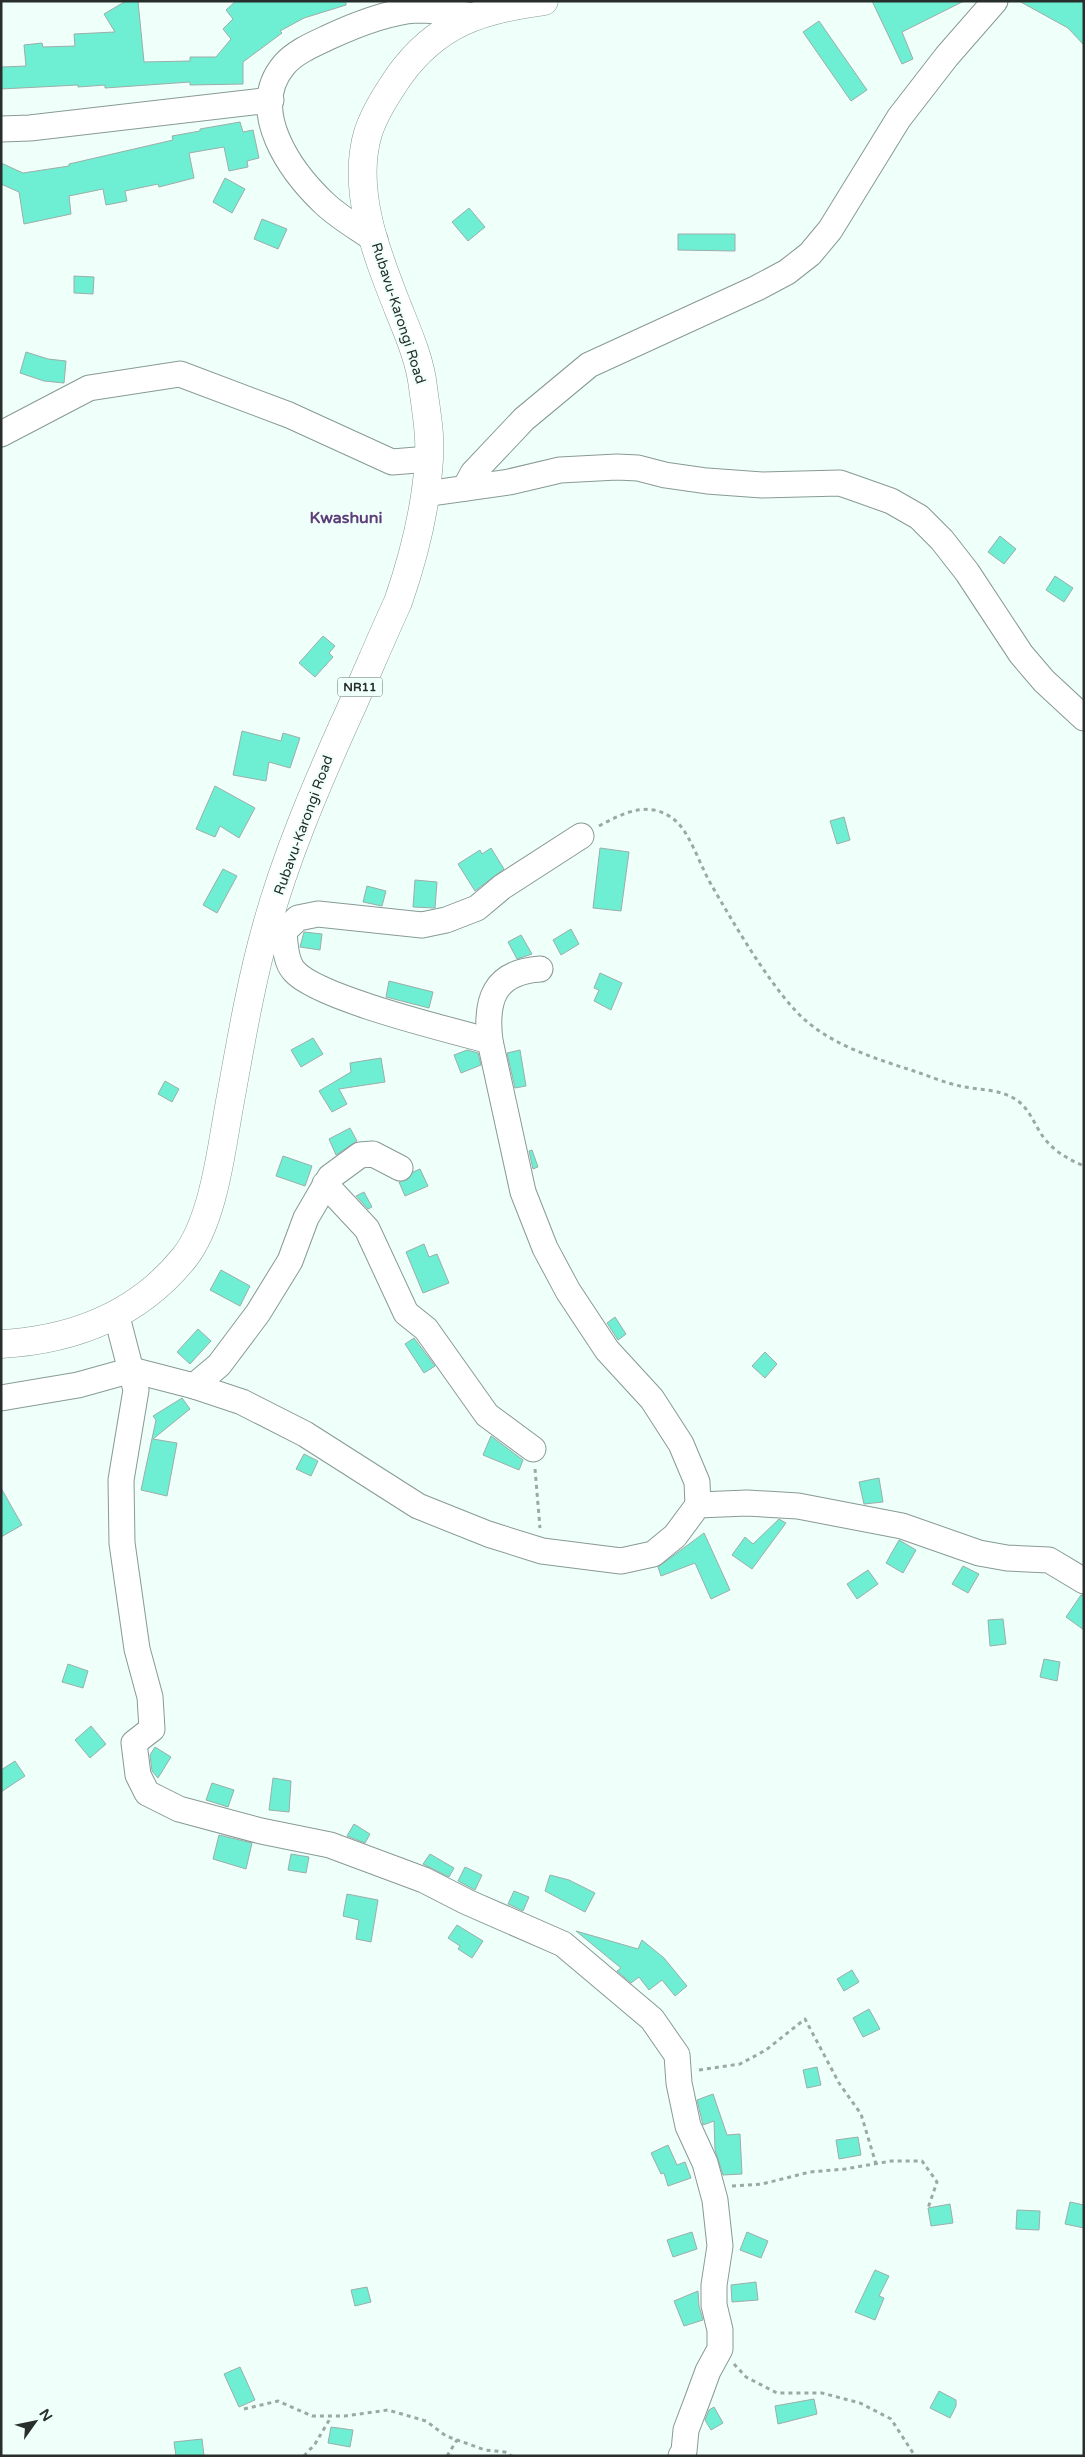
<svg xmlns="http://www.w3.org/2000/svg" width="1085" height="2457" viewBox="0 0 1085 2457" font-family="'Varela Round',sans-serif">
  <rect width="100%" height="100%" fill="#effffa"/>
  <g fill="#6eefd4" stroke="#9caea9">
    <path d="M126,1H138L144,62L190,61V57H216L231,39L223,29L233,19L226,10L236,1H346V5L304,18L280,31L282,33L243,62V84L190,85V82L105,88V85L78,87V85L1,89V67L26,66L24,45L42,43L43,47L75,46L74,34L115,32L104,14Z"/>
    <path d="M872,1H964L902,32L913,59L902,64Z"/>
    <path d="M1019,1H1084V45L1068,28Z"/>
    <path d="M819,21L867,90L851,101L803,32Z"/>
    <path d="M240,122L243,132L253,130L259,158L247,161L248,167L229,171L224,147L189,153L194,178L159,187L158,184L125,191L127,201L106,205L103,189L69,196L71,214L24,224L19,192L1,184V163L23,173L69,166V164L173,140L172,136L200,131V129Z"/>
    <path d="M225,178L245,189L232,213L213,202Z"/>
    <path d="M469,208L485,227L468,241L452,222Z"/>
    <path d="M262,219L287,229L278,249L254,239Z"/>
    <path d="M678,234H735V251L678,250Z"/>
    <path d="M74,276L94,277L93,294L74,293Z"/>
    <path d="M26,352L48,359L66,361L64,383L44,381L20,373Z"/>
    <path d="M1000,536L1016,549L1004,564L988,552Z"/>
    <path d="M1055,576L1073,588L1064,602L1046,590Z"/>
    <path d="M323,636L335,646L329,653L333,657L315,677L299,663Z"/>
    <path d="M242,731L281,741L283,733L300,738L290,768L269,762L266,781L233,775Z"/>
    <path d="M215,786L255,808L239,838L220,826L215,837L196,829Z"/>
    <path d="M844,817L850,840L837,844L830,821Z"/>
    <path d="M491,848L504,869L475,891L458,864L480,850L482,854Z"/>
    <path d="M600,848L629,852L621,911L593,908Z"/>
    <path d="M223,869L237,876L217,913L203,905Z"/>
    <path d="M415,880L437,882L435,908L413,907Z"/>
    <path d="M367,886L386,891L382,906L363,902Z"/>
    <path d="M571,929L579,944L561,955L553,940Z"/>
    <path d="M304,932L322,934L320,950L300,947Z"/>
    <path d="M521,935L532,954L517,959L508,942Z"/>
    <path d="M600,973L622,983L611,1010L594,1001L599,990L594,988Z"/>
    <path d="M389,981L433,992L429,1008L386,997Z"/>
    <path d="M313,1038L323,1054L301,1067L291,1050Z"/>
    <path d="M467,1050L478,1053L481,1065L461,1073L454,1055Z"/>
    <path d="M520,1050L526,1086L515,1088L507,1053Z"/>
    <path d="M381,1058L385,1082L339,1089L347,1104L332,1112L319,1091L351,1072L350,1063Z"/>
    <path d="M165,1081L179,1089L172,1102L158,1094Z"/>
    <path d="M350,1128L357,1141L336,1155L329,1139Z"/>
    <path d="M532,1150L538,1167L533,1169L529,1151Z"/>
    <path d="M283,1156L312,1166L305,1186L276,1176Z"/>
    <path d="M420,1169L428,1186L405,1196L399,1182L407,1180L413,1172Z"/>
    <path d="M364,1192L372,1207L368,1209L356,1196Z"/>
    <path d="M424,1244L429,1257L437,1254L449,1283L423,1293L406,1252Z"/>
    <path d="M221,1270L250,1286L240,1306L210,1290Z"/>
    <path d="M615,1317L626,1334L618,1340L607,1323Z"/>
    <path d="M198,1329L211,1341L190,1364L177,1352Z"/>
    <path d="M414,1338L435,1366L424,1373L405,1344Z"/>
    <path d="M765,1352L777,1364L765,1378L752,1366Z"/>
    <path d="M182,1398L190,1409L153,1439L177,1443L167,1496L141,1490L156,1420L153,1416Z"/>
    <path d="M491,1436L523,1460L519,1470L483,1455Z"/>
    <path d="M304,1454L318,1461L311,1476L296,1469Z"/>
    <path d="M879,1478L883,1502L864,1504L859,1482Z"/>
    <path d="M1,1488L22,1525L1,1537Z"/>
    <path d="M779,1519L786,1523L752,1569L732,1555L745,1537L753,1544Z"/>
    <path d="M704,1533L730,1590L711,1599L695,1563L661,1576L658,1567Z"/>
    <path d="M899,1540L916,1550L903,1573L886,1563Z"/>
    <path d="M963,1566L979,1574L968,1593L952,1584Z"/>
    <path d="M868,1570L878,1584L857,1599L847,1584Z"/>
    <path d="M1081,1595H1084V1630L1066,1617Z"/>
    <path d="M1003,1619L1006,1644L990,1646L988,1620Z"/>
    <path d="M1044,1659L1060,1662L1057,1681L1040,1677Z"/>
    <path d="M68,1664L88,1671L83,1688L62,1682Z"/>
    <path d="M91,1726L106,1744L90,1758L75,1740Z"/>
    <path d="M155,1747L171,1757L158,1778L152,1771L150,1755Z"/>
    <path d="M15,1761L25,1776L1,1792V1770Z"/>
    <path d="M273,1778L291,1781L289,1812L269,1810Z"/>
    <path d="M212,1783L234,1790L228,1807L206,1800Z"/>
    <path d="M354,1824L370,1834L365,1843L347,1836Z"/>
    <path d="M219,1835L252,1843L246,1869L213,1859Z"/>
    <path d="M291,1854L309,1857L306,1873L288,1870Z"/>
    <path d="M430,1854L454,1868L449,1877L423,1864Z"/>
    <path d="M465,1867L482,1875L475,1890L458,1881Z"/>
    <path d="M550,1875L569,1880L595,1893L585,1912L545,1891Z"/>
    <path d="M514,1891L529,1897L523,1911L508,1904Z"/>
    <path d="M347,1894L378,1900L371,1942L356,1939L359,1920L343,1916Z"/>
    <path d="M457,1925L483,1941L472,1958L458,1949L460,1946L448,1938Z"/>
    <path d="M576,1931L638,1949L642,1940L664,1958L687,1986L675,1996L662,1980L649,1990L639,1977L631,1983L617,1971L621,1968Z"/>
    <path d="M852,1970L859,1982L844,1991L837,1979Z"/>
    <path d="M869,2009L880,2029L863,2037L853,2018Z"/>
    <path d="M817,2067L821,2085L807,2088L803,2070Z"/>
    <path d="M713,2094L727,2135L740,2134L742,2174L723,2175L715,2150L714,2121L703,2125L697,2100Z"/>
    <path d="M858,2137L861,2155L839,2159L836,2140Z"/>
    <path d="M668,2145L677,2165L685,2162L691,2178L668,2186L664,2173L661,2174L651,2153Z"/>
    <path d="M1070,2202L1084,2205V2228L1065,2224Z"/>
    <path d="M950,2204L953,2223L931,2226L928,2208Z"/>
    <path d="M1017,2210L1040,2211L1039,2230L1016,2229Z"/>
    <path d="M692,2232L697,2249L673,2257L667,2240Z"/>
    <path d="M747,2232L768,2241L761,2258L740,2250Z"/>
    <path d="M875,2270L889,2276L879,2296L884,2298L875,2320L855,2312Z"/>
    <path d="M756,2282L758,2300L732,2302L731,2285Z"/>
    <path d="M367,2287L371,2302L355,2306L351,2290Z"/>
    <path d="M698,2291L699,2306L703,2320L684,2326L674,2301Z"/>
    <path d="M240,2367L255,2400L239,2407L224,2374Z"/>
    <path d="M939,2391L956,2400V2406L950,2418L930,2408Z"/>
    <path d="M814,2399L817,2414L778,2424L775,2406Z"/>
    <path d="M714,2407L723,2423L711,2430L705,2420L709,2410Z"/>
    <path d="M331,2427L353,2430L350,2447L328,2443Z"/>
    <path d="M202,2439L204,2456H176L174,2442Z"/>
  </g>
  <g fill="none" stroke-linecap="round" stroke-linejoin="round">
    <g stroke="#889a96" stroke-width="27">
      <g id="minor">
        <path d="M1,129L30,128L271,100"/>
        <path d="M375,240C358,228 340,218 325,204C291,172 246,110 284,65C295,52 314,44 329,37C355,25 387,12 416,10C435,10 454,13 473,16"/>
        <path d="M1,434L89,388L180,374L289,415L392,462L429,459"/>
        <path d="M465,488L473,473L524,419L589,365L757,288L787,272L810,254L830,230L899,118L947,56L995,1"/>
        <path d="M425,494L509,482L560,470L617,467L638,468L665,475L707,481L762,485L840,483L860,490L891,501L919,517L942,540L967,572L1021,654L1044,681L1084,718"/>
        <path d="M269,926L284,931C285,943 285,961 294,971C317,998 450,1030 490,1041"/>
        <path d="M284,931L298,918L318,914L422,925L446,920L477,908L502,887L581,836"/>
        <path d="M540,969C494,972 485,1000 490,1041L523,1192L545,1248L568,1291L607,1350L652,1399L681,1444L697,1482L698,1505"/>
        <path d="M325,1184L367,1229L406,1313L426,1329L487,1415L533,1449"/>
        <path d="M117,1317L136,1390L121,1480L122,1543L137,1649L150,1697L152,1729L134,1743L138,1775L147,1793L179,1809L261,1831L330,1845L424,1880L467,1902L563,1944L652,2019L677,2055L679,2083L688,2126L705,2163L715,2200L720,2246L714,2285V2305L720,2330V2349L708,2371L697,2401L686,2430L684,2451L681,2456"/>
        <path d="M194,1386L219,1365L258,1313L290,1261L306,1218L330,1177L360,1155L373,1154L400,1168"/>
        <path d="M1,1398L78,1385L132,1370L194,1386L242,1402L305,1434L418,1506L488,1534L542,1551L621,1561L653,1554L675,1536L698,1505L747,1503L798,1506L902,1526L979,1553L1007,1558L1049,1560L1084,1581"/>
      </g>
    </g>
    <g stroke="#889a96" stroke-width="29">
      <path id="highway" d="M1,1344C73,1340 137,1316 184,1258C213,1222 221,1152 229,1107C240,1047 250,985 267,925C286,857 314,791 343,726C362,685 379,643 398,602C414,556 426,508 429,459C431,435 426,411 423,387C420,360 408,333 398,308C377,255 351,190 368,133C375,112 387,94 399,76C437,23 482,9 544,1"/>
    </g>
    <g stroke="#9ca8a4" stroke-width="3" stroke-dasharray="4 4" stroke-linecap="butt">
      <path d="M599,826C626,811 653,799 678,823C692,838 701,868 712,886C734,924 765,977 794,1009C825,1044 874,1058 917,1072C931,1077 946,1083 960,1086C978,1090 1000,1089 1015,1099C1029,1107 1035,1126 1044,1138C1055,1152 1068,1159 1084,1166"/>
      <path d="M535,1469L540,1528"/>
      <path d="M699,2070L740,2064L766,2050L805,2019L839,2083L861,2114L876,2164"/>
      <path d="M732,2186L762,2184L810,2172L845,2169L891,2161H922L937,2182L928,2208"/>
      <path d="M734,2364L746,2377L777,2393H822L860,2403L891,2419L915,2456"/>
      <path d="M244,2409L278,2401L312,2416H345L388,2410L426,2421L446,2436L485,2450L505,2452L512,2456"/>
      <path d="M304,2456L315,2444L331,2417"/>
      <path d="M447,2456L457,2440"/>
    </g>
    <use href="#minor" stroke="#fff" stroke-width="25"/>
    <use href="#highway" stroke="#fff" stroke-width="28"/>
  </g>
  <g text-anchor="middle" stroke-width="4" stroke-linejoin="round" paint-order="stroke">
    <rect fill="#effffa" stroke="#636d6a" stroke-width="1" x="337.5" y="677.5" width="45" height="19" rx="4"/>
    <g font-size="12" font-weight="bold" fill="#272e2c">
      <text x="360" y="691">NR11</text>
    </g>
    <g font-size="14" fill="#272e2c" stroke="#effffa">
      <text transform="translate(399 313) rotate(72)" y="5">Rubavu-Karongi Road</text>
      <text transform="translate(303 825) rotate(-70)" y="5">Rubavu-Karongi Road</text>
    </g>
    <g font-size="16" font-weight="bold" fill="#5d3e79" stroke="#effffa">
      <text x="346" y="523">Kwashuni</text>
    </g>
  </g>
  <rect width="1085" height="2457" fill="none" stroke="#272e2c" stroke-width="5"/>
  <g transform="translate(35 2422) rotate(57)" stroke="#effffa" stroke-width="4" paint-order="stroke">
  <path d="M0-4L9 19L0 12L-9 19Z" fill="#272e2c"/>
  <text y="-8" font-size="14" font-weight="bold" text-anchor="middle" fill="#272e2c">N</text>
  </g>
</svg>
